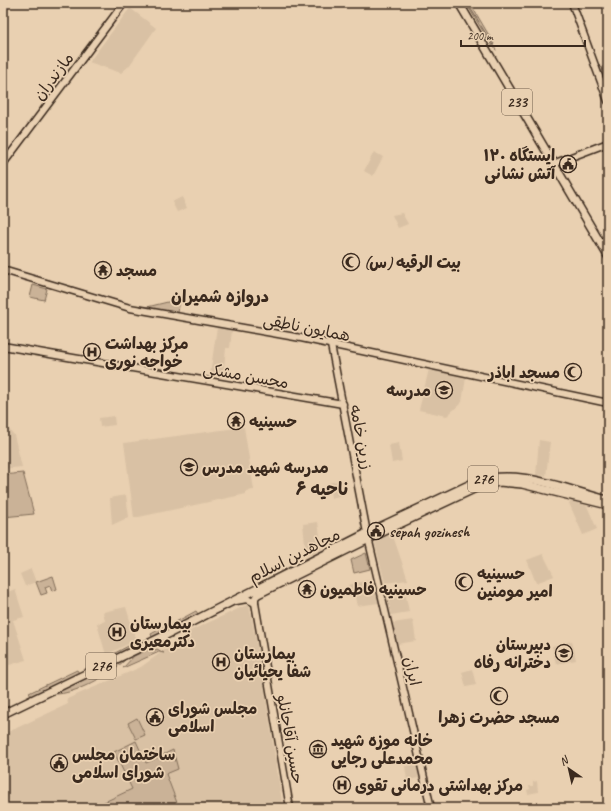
<svg xmlns="http://www.w3.org/2000/svg" width="611" height="811" viewBox="0 0 611 811" font-family="Caveat,'Playpen Sans Arabic',sans-serif">
  <rect width="100%" height="100%" fill="#e9d0b1"/>
  <filter id="ink" filterUnits="userSpaceOnUse"><feTurbulence type="fractalNoise" baseFrequency=".025" numOctaves="2"/><feDisplacementMap in="SourceGraphic" scale="8" xChannelSelector="R" yChannelSelector="G"/><feConvolveMatrix kernelMatrix="1 2 1 2 8 2 1 2 1" color-interpolation-filters="sRGB"/></filter>
  <g filter="url(#ink)">
    <g fill="#d9c1a4">
      <path d="M130,8L156,28L129,66L121,73L89,62Z"/>
      <path d="M374,152L383,157L373,176L364,171Z"/>
      <path d="M182,197L187,208L177,212L172,202Z"/>
      <path d="M402,213L408,224L398,228L392,215Z"/>
      <path d="M217,327L232,330L230,348H226L223,377L210,375Z"/>
      <path d="M429,369L466,378L462,402L447,416L419,410Z"/>
      <path d="M114,416L115,425L100,427L99,418Z"/>
      <path d="M3,422L14,435L22,467L3,469Z"/>
      <path d="M244,427L254,490L246,491V494L134,518L124,443Z"/>
      <path d="M539,440L550,442L546,476L536,475Z"/>
      <path d="M399,443L402,461L392,463L389,445Z"/>
      <path d="M341,480L343,495L331,498L329,483Z"/>
      <path d="M126,495L129,517L112,525L110,498Z"/>
      <path d="M572,500L587,506L597,529L583,535L569,503Z"/>
      <path d="M318,522L322,549L310,555L309,553L306,554L303,524Z"/>
      <path d="M392,533L408,580L385,583L375,544L377,540Z"/>
      <path d="M543,554L554,576L536,583L527,560Z"/>
      <path d="M31,569L36,582L25,586L20,574Z"/>
      <path d="M374,579L379,603L357,606L354,593L348,585Z"/>
      <path d="M15,589L24,617L13,620L26,660L3,667V594Z"/>
      <path d="M406,596L409,612L391,615L388,599Z"/>
      <path d="M249,604L262,672L283,808H11L3,783V731L6,729L8,732L68,704L67,699L141,667L192,630Z"/>
      <path d="M126,607L136,640L106,655L97,624L105,621L103,612Z"/>
      <path d="M413,620L416,641L397,644L393,623Z"/>
      <path d="M572,641L576,660L556,664L552,646Z"/>
      <path d="M472,669L476,685L466,687L462,672Z"/>
      <path d="M417,764L419,778L407,780L405,766Z"/>
      <path d="M537,781L538,792L528,794L527,790L530,789L529,786H533V782Z"/>
    </g>
    <g fill="#cab297" stroke="#826e5a">
      <path d="M466,3H470L494,44L492,46Z"/>
      <path d="M608,65V90L600,68Z"/>
      <path d="M33,285L47,289L44,300L30,297Z"/>
      <path d="M180,299L178,313L143,308Z"/>
      <path d="M23,473L34,514L3,517V475Z"/>
      <path d="M366,553L370,569L354,573L351,560Z"/>
      <path d="M53,576L57,589L52,591L50,585L45,587L47,593L41,595L36,582Z"/>
      <path d="M196,611L198,614L175,626L174,623Z"/>
      <path d="M170,624L172,627L152,637L151,634Z"/>
      <path d="M134,643L135,646L116,656L115,653Z"/>
      <path d="M151,648L152,651L157,649L164,653L159,652L123,668L134,656Z"/>
      <path d="M107,655L108,658L88,668L87,666Z"/>
      <path d="M126,659C111,674 75,695 54,694Z"/>
      <path d="M77,670L79,673L31,696L29,693Z"/>
      <path d="M137,718L145,735L136,739L128,723Z"/>
      <path d="M136,741L146,763L173,750L178,769L166,774L179,808H97L96,806L132,789L114,752Z"/>
    </g>
    <g fill="none" stroke-linecap="round" stroke-linejoin="round">
      <g stroke="#786452" stroke-width="1">
        <path d="M467,3L479,22"/>
        <path d="M481,26L496,50"/>
      </g>
      <g stroke="#3b2a1e" stroke-width="9">
        <g id="secondary">
          <path d="M572,3L608,101"/>
          <path d="M558,162L608,143"/>
          <path d="M3,164L124,3"/>
          <path d="M3,270L130,308L301,338L608,403"/>
          <path d="M331,345L367,533L431,808"/>
          <path d="M3,346L343,404"/>
          <path d="M258,594L255,598V603L290,808"/>
          <path d="M236,601L247,599L255,603"/>
        </g>
      </g>
      <g stroke="#3b2a1e" stroke-width="10">
        <g id="primary">
          <path d="M459,3L608,256"/>
          <path d="M258,594L393,527L478,487L499,482L522,484L608,505"/>
          <path d="M3,714L164,636L367,533L475,482C519,467 565,490 608,500"/>
        </g>
      </g>
      <use href="#secondary" stroke="#e9d0b1" stroke-width="6"/>
      <use href="#primary" stroke="#e9d0b1" stroke-width="7"/>
    </g>
  </g>
  <defs>
    <g id="civic-ring" transform="scale(0.9)"><circle r="9.5" fill="#e9d0b1" stroke="#3b2a1e" stroke-width="1.5"/><path d="M-.6-6.5H3V-4.5H.6V-3L4-1V1h2V6H-6V1h2V-1L-.6-3ZM-1.2 2.5V6h2.4V2.5Z" fill="#3b2a1e"/></g>
    <g id="mosque-ring" transform="scale(0.9)"><circle r="9.5" fill="#e9d0b1" stroke="#3b2a1e" stroke-width="1.5"/><path d="M3.5-4.9A6 6 0 1 0 3.5 4.9A5 5 0 1 1 3.5-4.9Z" fill="#3b2a1e"/></g>
    <g id="temple-ring" transform="scale(0.9)"><circle r="9.5" fill="#e9d0b1" stroke="#3b2a1e" stroke-width="1.5"/><path d="M0-6L5-2H3V0L6.5 2.5H4V6H1.5V3h-3V6H-4V2.5H-6.5L-3 0V-2H-5Z" fill="#3b2a1e"/></g>
    <g id="hospital-ring" transform="scale(0.9)"><circle r="9.5" fill="#e9d0b1" stroke="#3b2a1e" stroke-width="1.5"/><path d="M-5-5h3v3.5h4V-5h3V5h-3V1.5h-4V5h-3Z" fill="#3b2a1e"/></g>
    <g id="school-ring" transform="scale(0.9)"><circle r="9.5" fill="#e9d0b1" stroke="#3b2a1e" stroke-width="1.5"/><path d="M0-5L7-2L0 1L-7-2ZM-4 1L0 2.5L4 1V4Q0 6-4 4Z" fill="#3b2a1e"/></g>
    <g id="museum-ring" transform="scale(0.9)"><circle r="9.5" fill="#e9d0b1" stroke="#3b2a1e" stroke-width="1.5"/><path d="M0-6L6-3V-2H-6V-3ZM-5-1h2V3h-2ZM-1-1h2V3h-2ZM3-1h2V3H3ZM-6 4H6V6H-6Z" fill="#3b2a1e"/></g>
  </defs>
  <g fill-rule="evenodd">
    <use href="#civic-ring" x="568" y="164"/>
    <use href="#mosque-ring" x="351" y="262"/>
    <use href="#temple-ring" x="103" y="270"/>
    <use href="#hospital-ring" x="92" y="352"/>
    <use href="#mosque-ring" x="573" y="372"/>
    <use href="#school-ring" x="444" y="390"/>
    <use href="#temple-ring" x="236" y="421"/>
    <use href="#school-ring" x="189" y="467"/>
    <use href="#civic-ring" x="376" y="531"/>
    <use href="#mosque-ring" x="464" y="582"/>
    <use href="#temple-ring" x="307" y="589"/>
    <use href="#hospital-ring" x="117" y="632"/>
    <use href="#school-ring" x="564" y="653"/>
    <use href="#hospital-ring" x="221" y="662"/>
    <use href="#mosque-ring" x="499" y="696"/>
    <use href="#civic-ring" x="155" y="717"/>
    <use href="#museum-ring" x="318" y="749"/>
    <use href="#civic-ring" x="59" y="763"/>
    <use href="#hospital-ring" x="342" y="785"/>
  </g>
  <g text-anchor="middle" stroke-width="3.5" stroke-linejoin="round" paint-order="stroke">
    <g fill="#e9d0b1" stroke="#6f5c4a" stroke-width="1">
      <rect x="502" y="89" width="30" height="26" rx="3"/>
      <rect x="468" y="466" width="30" height="26" rx="3"/>
      <rect x="86" y="653" width="30" height="26" rx="3"/>
    </g>
    <g font-size="15" font-weight="bold" fill="#3b2a1e">
      <text x="517" y="107">233</text>
      <text x="483" y="484">276</text>
      <text x="101" y="671">276</text>
    </g>
    <g font-size="16" fill="#3b2a1e" stroke="#e9d0b1">
      <text transform="translate(53 76) rotate(-53)" y="6">مازندران</text>
      <text transform="translate(307 327) rotate(11)" y="6">همایون ناطقی</text>
      <text transform="translate(246 375) rotate(10)" y="6">محسن مشکی</text>
      <text transform="translate(362 437) rotate(79)" y="6">زرین خامه</text>
      <text transform="translate(294 555) rotate(-27)" y="6">مجاهدین اسلام</text>
      <text transform="translate(413 671) rotate(77)" y="6">ایران</text>
      <text transform="translate(291 739) rotate(80)" y="6">حسین آقاجانلو</text>
    </g>
    <g font-size="16" font-weight="bold" fill="#3b2a1e" stroke="#e9d0b1" text-anchor="start">
      <text x="555" y="161" text-anchor="end">ایستگاه ۱۲۰<tspan x="555" dy="18">آتش نشانی</tspan></text>
      <text x="364" y="268">بیت الرقیه (س)</text>
      <text x="116" y="276">مسجد</text>
      <text x="105" y="349">مرکز بهداشت<tspan x="105" dy="18">خواجه نوری</tspan></text>
      <text x="560" y="378" text-anchor="end">مسجد اباذر</text>
      <text x="431" y="396" text-anchor="end">مدرسه</text>
      <text x="249" y="427">حسینیه</text>
      <text x="202" y="473">مدرسه شهید مدرس</text>
      <text x="389" y="537">sepah gozinesh</text>
      <text x="477" y="579">حسینیه<tspan x="477" dy="18">امیر مومنین</tspan></text>
      <text x="320" y="595">حسینیه فاطمیون</text>
      <text x="130" y="629">بیمارستان<tspan x="130" dy="18">دکترمعیری</tspan></text>
      <text x="551" y="650" text-anchor="end">دبیرستان<tspan x="551" dy="18">دخترانه رفاه</tspan></text>
      <text x="234" y="659">بیمارستان<tspan x="234" dy="18">شفا یحیائیان</tspan></text>
      <text x="168" y="714">مجلس شورای<tspan x="168" dy="18">اسلامی</tspan></text>
      <text x="499" y="723" text-anchor="middle">مسجد حضرت زهرا</text>
      <text x="331" y="746">خانه موزه شهید<tspan x="331" dy="18">محمدعلی رجایی</tspan></text>
      <text x="72" y="760">ساختمان مجلس<tspan x="72" dy="18">شورای اسلامی</tspan></text>
      <text x="355" y="791">مرکز بهداشتی درمانی تقوی</text>
    </g>
    <g font-size="17" font-weight="bold" fill="#3b2a1e" stroke="#e9d0b1">
      <text x="220" y="302">دروازه شمیران</text>
    </g>
    <g font-size="18" font-weight="bold" fill="#3b2a1e" stroke="#e9d0b1">
      <text x="322" y="495">ناحیه ۶</text>
    </g>
  </g>
  <rect width="611" height="811" fill="none" stroke="#e9d0b1" stroke-width="16"/>
  <rect x="8" y="8" width="595" height="795" fill="none" stroke="#3b2a1e" stroke-width="1.5" filter="url(#ink)"/>
  <g transform="translate(569 769) rotate(326)" stroke="#e9d0b1" stroke-width="3" paint-order="stroke">
  <path d="M0-3L7 15L0 10L-7 15Z" fill="#3b2a1e"/>
  <text y="-6" font-size="11" font-weight="bold" text-anchor="middle" fill="#3b2a1e">N</text>
  </g>
  <path d="M461 40v6h124v-6" fill="none" stroke="#3b2a1e" stroke-width="2"/>
  <text x="467" y="40" font-size="12" fill="#3b2a1e" stroke="#e9d0b1" stroke-width="3" paint-order="stroke">200 m</text>
</svg>
